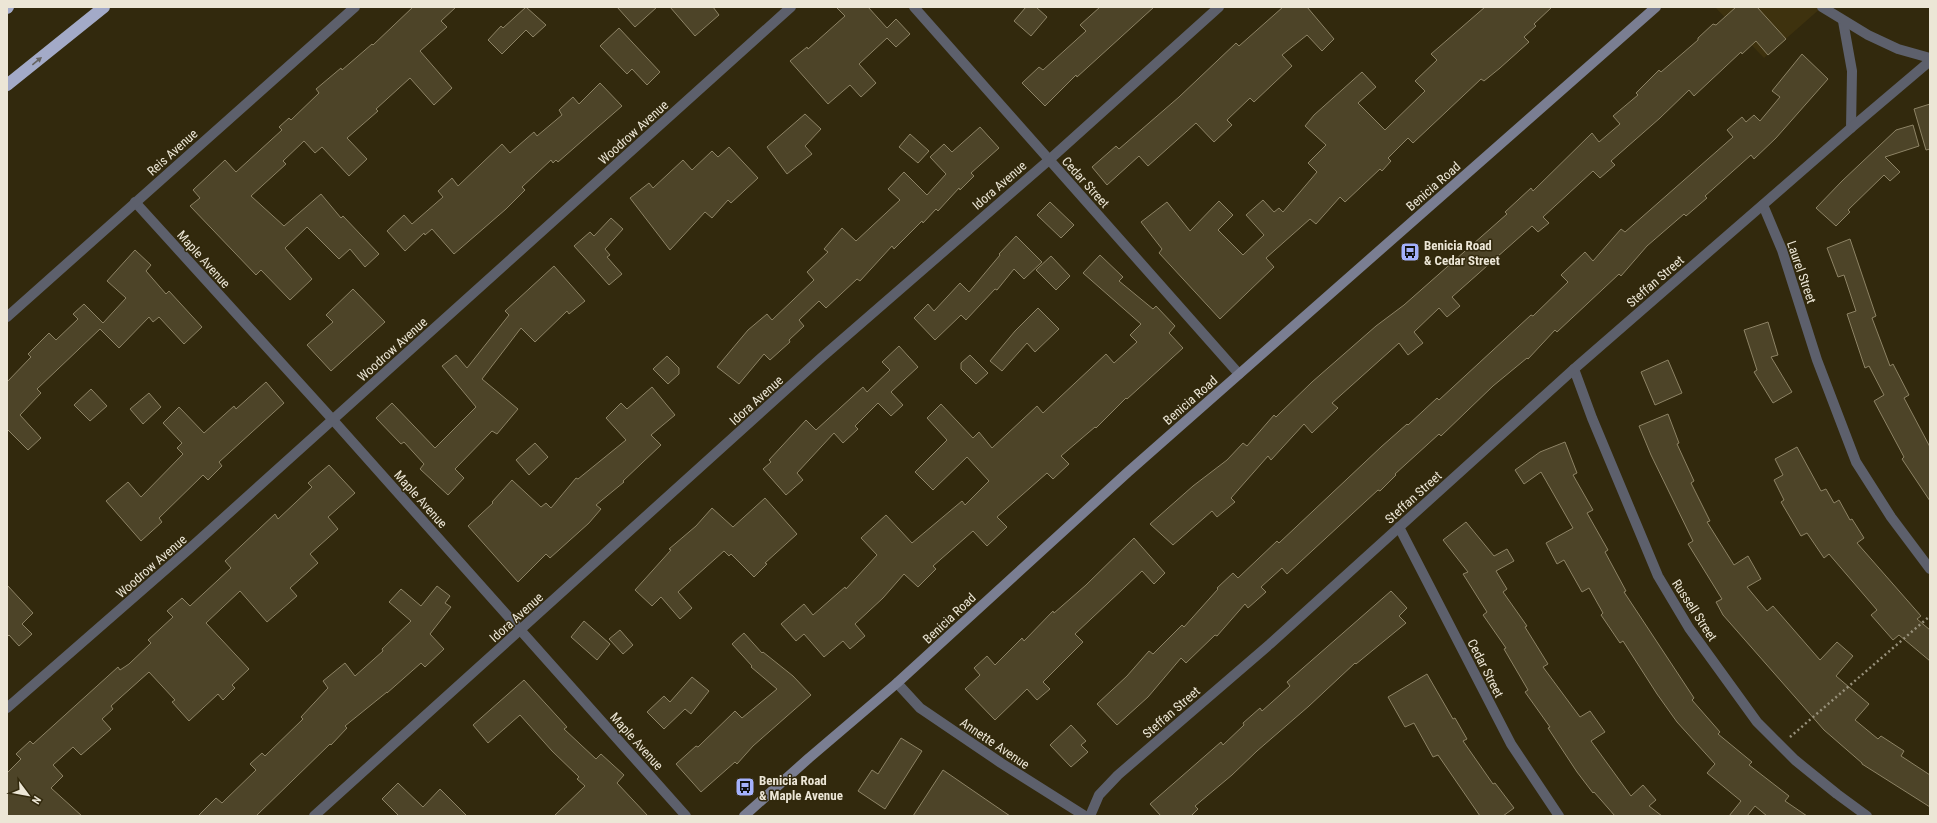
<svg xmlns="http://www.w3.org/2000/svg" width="1937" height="823" viewBox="0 0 1937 823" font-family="'Roboto Condensed',sans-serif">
  <rect width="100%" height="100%" fill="#32290d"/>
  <path fill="#3e320e" d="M1715,7H1822L1764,58Z"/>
  <g fill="#4d4428" stroke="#8d8365">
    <path d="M413,7H456L441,21L447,27L420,51L452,88L434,105L410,78L376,109L378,111L347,138L367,159L349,176L322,147L315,153L304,141L283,161L286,164L251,196L284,226L321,194L341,218L343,216L379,254L365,267L350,249L339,259L307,227L285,248L312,279L290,300L261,270L256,275L190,206L200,198L193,190L225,160L236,172L282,130L279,127L289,118L291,120L319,93L316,89L341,68L342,70L372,44L373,45Z"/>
    <path d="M526,7L546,25L533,37L526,30L502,54L488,40L501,26L503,28Z"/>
    <path d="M617,7H657L635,27Z"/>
    <path d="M670,7H713L719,15L695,36Z"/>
    <path d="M836,7H868L887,28L896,19L910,34L896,47L887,38L859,64L876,83L861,97L850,85L828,104L790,61L807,47L808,49L845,16Z"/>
    <path d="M1026,7H1036L1047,17L1031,36L1014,21Z"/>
    <path d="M1100,7H1154L1077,77L1076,75L1045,106L1022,83L1039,67L1043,70L1086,31L1080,25Z"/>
    <path d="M1283,7H1307L1334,39L1322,51L1307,35L1282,55L1292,66L1254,102L1250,98L1227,120L1232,125L1214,142L1196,123L1148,166L1139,156L1107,185L1092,167L1116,146L1119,149L1179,97L1236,43L1239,46Z"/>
    <path d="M1485,7H1552L1534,24L1536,26L1524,37L1529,42L1500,68L1484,81L1481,79L1413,143L1408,138L1388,158L1391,161L1382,171L1380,169L1345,202L1340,197L1316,224L1310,219L1266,258L1274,267L1220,319L1159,253L1162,249L1141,222L1167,202L1190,231L1219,201L1233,215L1218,230L1243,255L1264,235L1246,215L1263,200L1274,212L1279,208L1283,212L1317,172L1308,163L1326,145L1305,126L1314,115L1362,72L1376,87L1358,103L1385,130L1425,91L1415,81L1437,60L1431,54Z"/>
    <path d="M1736,7H1757L1786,39L1768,55L1756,41L1742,54L1741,52L1694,96L1689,90L1660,118L1611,161L1615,165L1600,178L1593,171L1543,217L1549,223L1538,232L1532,226L1452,297L1460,306L1447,317L1439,308L1414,332L1423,343L1408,355L1399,343L1332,403L1338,408L1312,433L1304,424L1271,460L1268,456L1231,498L1235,502L1217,517L1212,511L1173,545L1150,524L1193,486L1227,460L1243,443L1247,446L1274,415L1276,417L1312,382L1376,326L1404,305L1507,214L1505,212L1531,188L1533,191L1592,133L1599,142L1620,124L1613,116L1638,95L1636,93L1659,70L1661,72L1698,40V38L1713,24L1716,25Z"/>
    <path d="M619,28L660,72L647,85L632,69L627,74L600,46Z"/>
    <path d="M1802,54L1828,79L1776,138L1754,159L1751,155L1705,196L1707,198L1686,216L1684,214L1647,246L1621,276L1619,274L1557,332L1555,330L1528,359L1527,358L1493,386L1441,436L1439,434L1395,474L1396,475L1380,491L1378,490L1287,574L1282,568L1261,587L1266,592L1248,608L1245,604L1217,636L1215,635L1186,663L1181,658L1148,697L1117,725L1097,704L1127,676L1149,651L1153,654L1182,625L1184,627L1218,589L1217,588L1233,573L1238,578L1277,541L1279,543L1381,447L1407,424L1408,425L1437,398L1439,400L1531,315L1533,316L1568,282L1561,275L1585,252L1593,261L1621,229L1625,232L1733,137L1727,130L1742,117L1746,122L1754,115L1760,121L1780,97L1772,91Z"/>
    <path d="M600,83L622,106L558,162L556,160L553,163L551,160L522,187L525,190L506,209L454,254L432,229L425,235L424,233L405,251L387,231L404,215L412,224L443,197L438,191L452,178L458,186L502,144L510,153L534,132L537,136L562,115L559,110L573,97L579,104Z"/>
    <path d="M1930,104V149L1926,150L1914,109Z"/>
    <path d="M805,114L821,129L805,146L812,154L787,174L767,147Z"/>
    <path d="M1913,125L1919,146L1885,157L1900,172L1890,181L1884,175L1848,210L1850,212L1836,226L1816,208L1842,181L1896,130Z"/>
    <path d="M980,127L999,148L971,173L974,176L960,190L959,188L938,211L936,209L923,223L922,221L894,249L892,246L860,281L857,279L826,308L819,301L799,320L804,326L789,340L790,342L770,360L764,354L739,384L717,367L748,330L767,314L772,320L814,280L807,272L828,252L824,249L842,228L856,241L900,200L888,189L904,172L927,195L946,174L930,157L944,144L952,152Z"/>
    <path d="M910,134L929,151L918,163L899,147Z"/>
    <path d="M729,147L758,178L731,203L728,200L712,218L705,212L670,250L630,198L649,183L653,188L683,160L692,170L712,151L718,157Z"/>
    <path d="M1050,202L1074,225L1061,238L1037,215Z"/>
    <path d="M611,218L623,229L605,249L610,255L607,257L622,274L609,285L574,246L590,232L594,236Z"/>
    <path d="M1016,236L1042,262L1024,279L1014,269L997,290L995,289L966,320L961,315L935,340L914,318L928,304L934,311L960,283L969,292L1000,255L999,254Z"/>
    <path d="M1850,239L1876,316L1872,318L1890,366L1893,364L1909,395L1904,398L1930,447V501L1902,459L1904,457L1874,401L1884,395L1869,366L1865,368L1847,314L1856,311L1844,275L1838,277L1827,248Z"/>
    <path d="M135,250L151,265L146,271L166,294L169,291L202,327L184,344L159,317L153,322L149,317L119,348L100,329L37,389L41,393L20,415L41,438L28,450L7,429V382L31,357L28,354L49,333L56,340L78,319L73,314L84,304L103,323L126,298L107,281Z"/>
    <path d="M1100,255L1123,277L1119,281L1153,309L1156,306L1175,326L1169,333L1183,348L1127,399L1126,398L1096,428L1095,427L1061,456L1069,464L1053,479L1047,473L997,517L1007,527L987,546L973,531L933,566L936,569L918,587L904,574L883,598L855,624L865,636L850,649L843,641L824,657L804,634L796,641L781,624L804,604L813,615L845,587L846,589L877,555L861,538L886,515L912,543L962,501L965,505L989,481L967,457L933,490L915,472L947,440L927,418L941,404L973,438L979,432L992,448L1037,406L1043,413L1106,354L1114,363L1137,342L1130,335L1141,324L1083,273Z"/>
    <path d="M1051,256L1070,276L1056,290L1036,270Z"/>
    <path d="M554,266L585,301L569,314L567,311L535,342L521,328L482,379L518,409L497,434L492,431L455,469L464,478L448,495L420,469L424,464L404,442L401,444L376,418L392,403L435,448L476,407L442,366L456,355L467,368L509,315L505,311Z"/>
    <path d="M353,289L385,322L331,371L307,345L333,322L326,315Z"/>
    <path d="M1038,308L1059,329L1035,352L1027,343L1002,371L990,361L1015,331Z"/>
    <path d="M1768,322L1778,355L1771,357L1792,392L1773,403L1754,372L1757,370L1744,330Z"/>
    <path d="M899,346L918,367L891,392L903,405L891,416L878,403L855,426L858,429L843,443L834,433L797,473L803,480L786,495L763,469L771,462L769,460L806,420L816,430L863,387L867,392L890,370L882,362Z"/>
    <path d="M970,355L988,373L976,384L961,369V363Z"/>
    <path d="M667,356L679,368V374L668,384L653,369Z"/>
    <path d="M1668,360L1682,393L1655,405L1641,372Z"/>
    <path d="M266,382L284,403L219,462L222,466L208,480L203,475L159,518L162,522L141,541L106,501L128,482L141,497L183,454L177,448L182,443L163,423L179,407L204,433L234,406L236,409Z"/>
    <path d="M652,387L675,415L651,435L661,445L623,481L624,482L596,505L601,509L589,523L550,558L546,554L518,582L468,526L493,503L492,502L512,480L541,507L546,503L551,508L576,478L578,479L626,440L606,418L621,403L627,409Z"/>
    <path d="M91,389L107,406L90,421L74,405Z"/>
    <path d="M149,393L161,407L143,424L130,409Z"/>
    <path d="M1668,414L1679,443L1677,444L1694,481L1691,483L1710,521L1707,522L1734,565L1748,556L1761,579L1747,587L1767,611L1773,606L1820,660L1837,642L1853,656L1836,676L1869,704L1855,720L1878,739L1881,736L1904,751L1901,756L1930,775V807L1862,764V763L1824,730L1723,615L1716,602L1722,599L1688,544L1693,541L1651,455L1639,426Z"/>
    <path d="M1565,442L1577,473L1573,475L1593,510L1587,513L1608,550L1605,552L1626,591L1624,592L1694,698L1692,700L1720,732L1718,734L1752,762L1749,765L1789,796L1785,801L1807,816H1767L1755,806L1747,816H1729L1741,801L1707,773L1715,764L1677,722L1657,694L1623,641L1620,643L1601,615L1603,613L1589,588L1582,592L1564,560L1557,564L1546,543L1573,528L1541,472L1524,484L1515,470L1540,452Z"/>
    <path d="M535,443L548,457L529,475L516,460Z"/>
    <path d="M1797,447L1821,491L1826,489L1834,503L1839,500L1850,520L1852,519L1864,538L1857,543L1921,616L1917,619L1930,630V661L1899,635L1893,640L1871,615L1877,610L1829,554L1824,558L1807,533L1801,536L1781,502L1784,500L1774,480L1783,475L1775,459Z"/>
    <path d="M329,465L355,493L328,517L338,529L310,554L318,563L290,588L297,596L267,622L240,591L206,623L249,669L232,685L235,688L223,700L218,694L189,721L172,702L175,700L149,672L111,706L113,709L102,719L111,729L81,755L73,747L53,765L63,776L51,788L82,816H7V773L21,759L16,754L30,741L33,744L118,667L120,670L129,664L151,643L148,640L173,617L167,611L182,598L190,606L231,568L225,561L275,514L278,519L312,487L308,483Z"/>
    <path d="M765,498L797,534L765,563L767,564L754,577L731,554L729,556L724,551L678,592L692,608L680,619L661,597L652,606L635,590L671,550L669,549L696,526L712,508L733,527Z"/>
    <path d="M1466,522L1494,556L1507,549L1514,561L1496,571L1507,589L1503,592L1527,626L1525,627L1548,664L1543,667L1580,717L1590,711L1605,732L1591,741L1631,796L1643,785L1656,800L1649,806L1662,816H1615L1594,792L1593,793L1577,772L1548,728L1550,727L1525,692L1528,690L1504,649L1506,648L1483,615L1487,612L1463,574L1468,572L1443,540Z"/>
    <path d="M1134,538L1165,573L1154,584L1142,571L1075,634L1083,642L1043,682L1050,689L1037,700L1027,689L995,720L965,689L980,675L974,668L987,656L995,665L1022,638L1024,641L1053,611L1054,613L1086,585Z"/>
    <path d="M7,585L33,613L22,624L32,634L19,646L9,635L7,637Z"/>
    <path d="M437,586L450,596L445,603L451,607L430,634L444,649L425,667L421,663L387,693V692L345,726L347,728L331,745L330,744L256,816H198L216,798L222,803L256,770L250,764L262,753L265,756L303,719L301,717L328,688L323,681L345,663L355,676L383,651L382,649L411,621L389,602L401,589L421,606Z"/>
    <path d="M1391,591L1407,608L1399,616L1406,623L1356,664L1355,663L1309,706L1257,751L1232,775L1195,806L1198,809L1191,816H1161L1150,804L1221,742L1223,745L1244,725L1243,723L1260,708L1262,711L1290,686L1287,682Z"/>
    <path d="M584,621L610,644L597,660L571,637Z"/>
    <path d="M620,630L633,645L623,654L609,639Z"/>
    <path d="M744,633L762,653L763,652L793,676L811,695L753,746L737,764L735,762L701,792L676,764L696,746L698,747L735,711L742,718L777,689L751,667L752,666L732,644Z"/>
    <path d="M1427,674L1453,719L1455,718L1467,739L1463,741L1493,784L1495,783L1514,808L1503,816H1480L1438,755L1433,757L1414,723L1405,727L1388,697Z"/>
    <path d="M692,677L709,691L691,714L685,709L664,729L647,712L664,696L670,702Z"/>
    <path d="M524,680L567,727L564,729L596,759L601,754L624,775L617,783L648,816H554L585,786L577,779L579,777L552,751L520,715L488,743L473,725Z"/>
    <path d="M1071,725L1086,741L1081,745L1088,752L1071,767L1050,745Z"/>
    <path d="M901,738L922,751L885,809L858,791L872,770L878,774Z"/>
    <path d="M943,770L991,803L1010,816H913Z"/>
    <path d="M398,783L423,807L440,789L467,816H399L382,799Z"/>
  </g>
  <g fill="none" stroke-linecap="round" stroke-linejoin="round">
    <path stroke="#98917b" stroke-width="2.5" stroke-dasharray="2 3" stroke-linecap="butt" d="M1790,737L1930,616"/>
    <g stroke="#5d606c" stroke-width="10">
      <path d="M914,7L1239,374"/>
      <path d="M135,202L333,420L686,816"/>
      <path d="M1763,205L1782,250L1817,360L1856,462L1891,517L1930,569"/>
      <path d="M7,317L355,7"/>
      <path d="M1574,369L1592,418L1658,576L1689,628L1757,722L1795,760L1837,794L1867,816"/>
      <path d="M1399,527L1511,744L1559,816"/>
      <path d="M897,683L920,708L1001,763L1085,816"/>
      <path d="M7,708L188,550L791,7"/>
      <path d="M314,816L821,358L1049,160L1219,7"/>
      <path d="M1090,816L1099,795L1118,775L1270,644L1574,369L1851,128L1852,71L1843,21"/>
    </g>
    <g stroke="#5d606c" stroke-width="10">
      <path d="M1822,7L1868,35L1898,49L1930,58"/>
      <path d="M1851,128L1930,61"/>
    </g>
    <path stroke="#7a7e92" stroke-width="10" d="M744,816L809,758L897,683L1128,472L1656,7"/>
    <g stroke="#a3aac8" stroke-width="12">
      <path d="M7,8L8,7"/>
      <path d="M7,85L104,7"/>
    </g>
  </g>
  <defs><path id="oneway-solid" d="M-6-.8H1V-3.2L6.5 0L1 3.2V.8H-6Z"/></defs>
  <use fill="#656361" href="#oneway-solid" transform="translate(37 61) rotate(-39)"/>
  <defs>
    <g id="bus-square" transform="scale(1)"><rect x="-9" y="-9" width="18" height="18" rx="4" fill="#a4b1fc" stroke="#32290d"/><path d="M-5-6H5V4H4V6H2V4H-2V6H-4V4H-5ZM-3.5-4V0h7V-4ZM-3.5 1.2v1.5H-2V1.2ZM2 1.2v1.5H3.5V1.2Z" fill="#111"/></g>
  </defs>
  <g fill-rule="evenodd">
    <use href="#bus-square" x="1410" y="252"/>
    <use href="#bus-square" x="745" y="787"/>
  </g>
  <g text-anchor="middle" stroke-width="3" stroke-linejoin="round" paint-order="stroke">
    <g font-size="13" fill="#ece6d6" stroke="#32290d">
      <text transform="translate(633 132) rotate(-42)" y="5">Woodrow Avenue</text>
      <text transform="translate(172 152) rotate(-42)" y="5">Reis Avenue</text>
      <text transform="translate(1086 182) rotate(48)" y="5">Cedar Street</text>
      <text transform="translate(999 185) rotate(-41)" y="5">Idora Avenue</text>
      <text transform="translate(1433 186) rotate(-41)" y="5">Benicia Road</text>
      <text transform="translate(204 259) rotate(48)" y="5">Maple Avenue</text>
      <text transform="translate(1802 272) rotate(71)" y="5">Laurel Street</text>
      <text transform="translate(1655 281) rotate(-41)" y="5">Steffan Street</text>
      <text transform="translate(392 349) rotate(-42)" y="5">Woodrow Avenue</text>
      <text transform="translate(756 400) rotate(-42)" y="5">Idora Avenue</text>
      <text transform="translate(1190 400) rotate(-41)" y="5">Benicia Road</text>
      <text transform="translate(1413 497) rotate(-42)" y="5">Steffan Street</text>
      <text transform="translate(421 499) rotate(48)" y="5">Maple Avenue</text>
      <text transform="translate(151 566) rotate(-41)" y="5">Woodrow Avenue</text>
      <text transform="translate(1695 610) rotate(57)" y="5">Russell Street</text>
      <text transform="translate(516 617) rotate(-42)" y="5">Idora Avenue</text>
      <text transform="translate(949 618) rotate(-43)" y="5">Benicia Road</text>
      <text transform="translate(1486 668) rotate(63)" y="5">Cedar Street</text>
      <text transform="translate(1171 712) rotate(-41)" y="5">Steffan Street</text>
      <text transform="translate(637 741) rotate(48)" y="5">Maple Avenue</text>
      <text transform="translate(995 743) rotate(34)" y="5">Annette Avenue</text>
    </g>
    <g font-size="13" font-weight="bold" fill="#ece6d6" stroke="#32290d" text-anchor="start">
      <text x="1424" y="250">Benicia Road<tspan x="1424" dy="15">&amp; Cedar Street</tspan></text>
      <text x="759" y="785">Benicia Road<tspan x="759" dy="15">&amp; Maple Avenue</tspan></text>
    </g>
  </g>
  <rect width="1937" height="823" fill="none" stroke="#ece6d6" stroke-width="16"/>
  <g transform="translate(28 795) rotate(122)" stroke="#32290d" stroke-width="3" paint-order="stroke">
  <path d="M0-3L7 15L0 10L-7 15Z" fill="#ece6d6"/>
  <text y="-6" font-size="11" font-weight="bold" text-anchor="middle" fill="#ece6d6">N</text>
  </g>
</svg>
